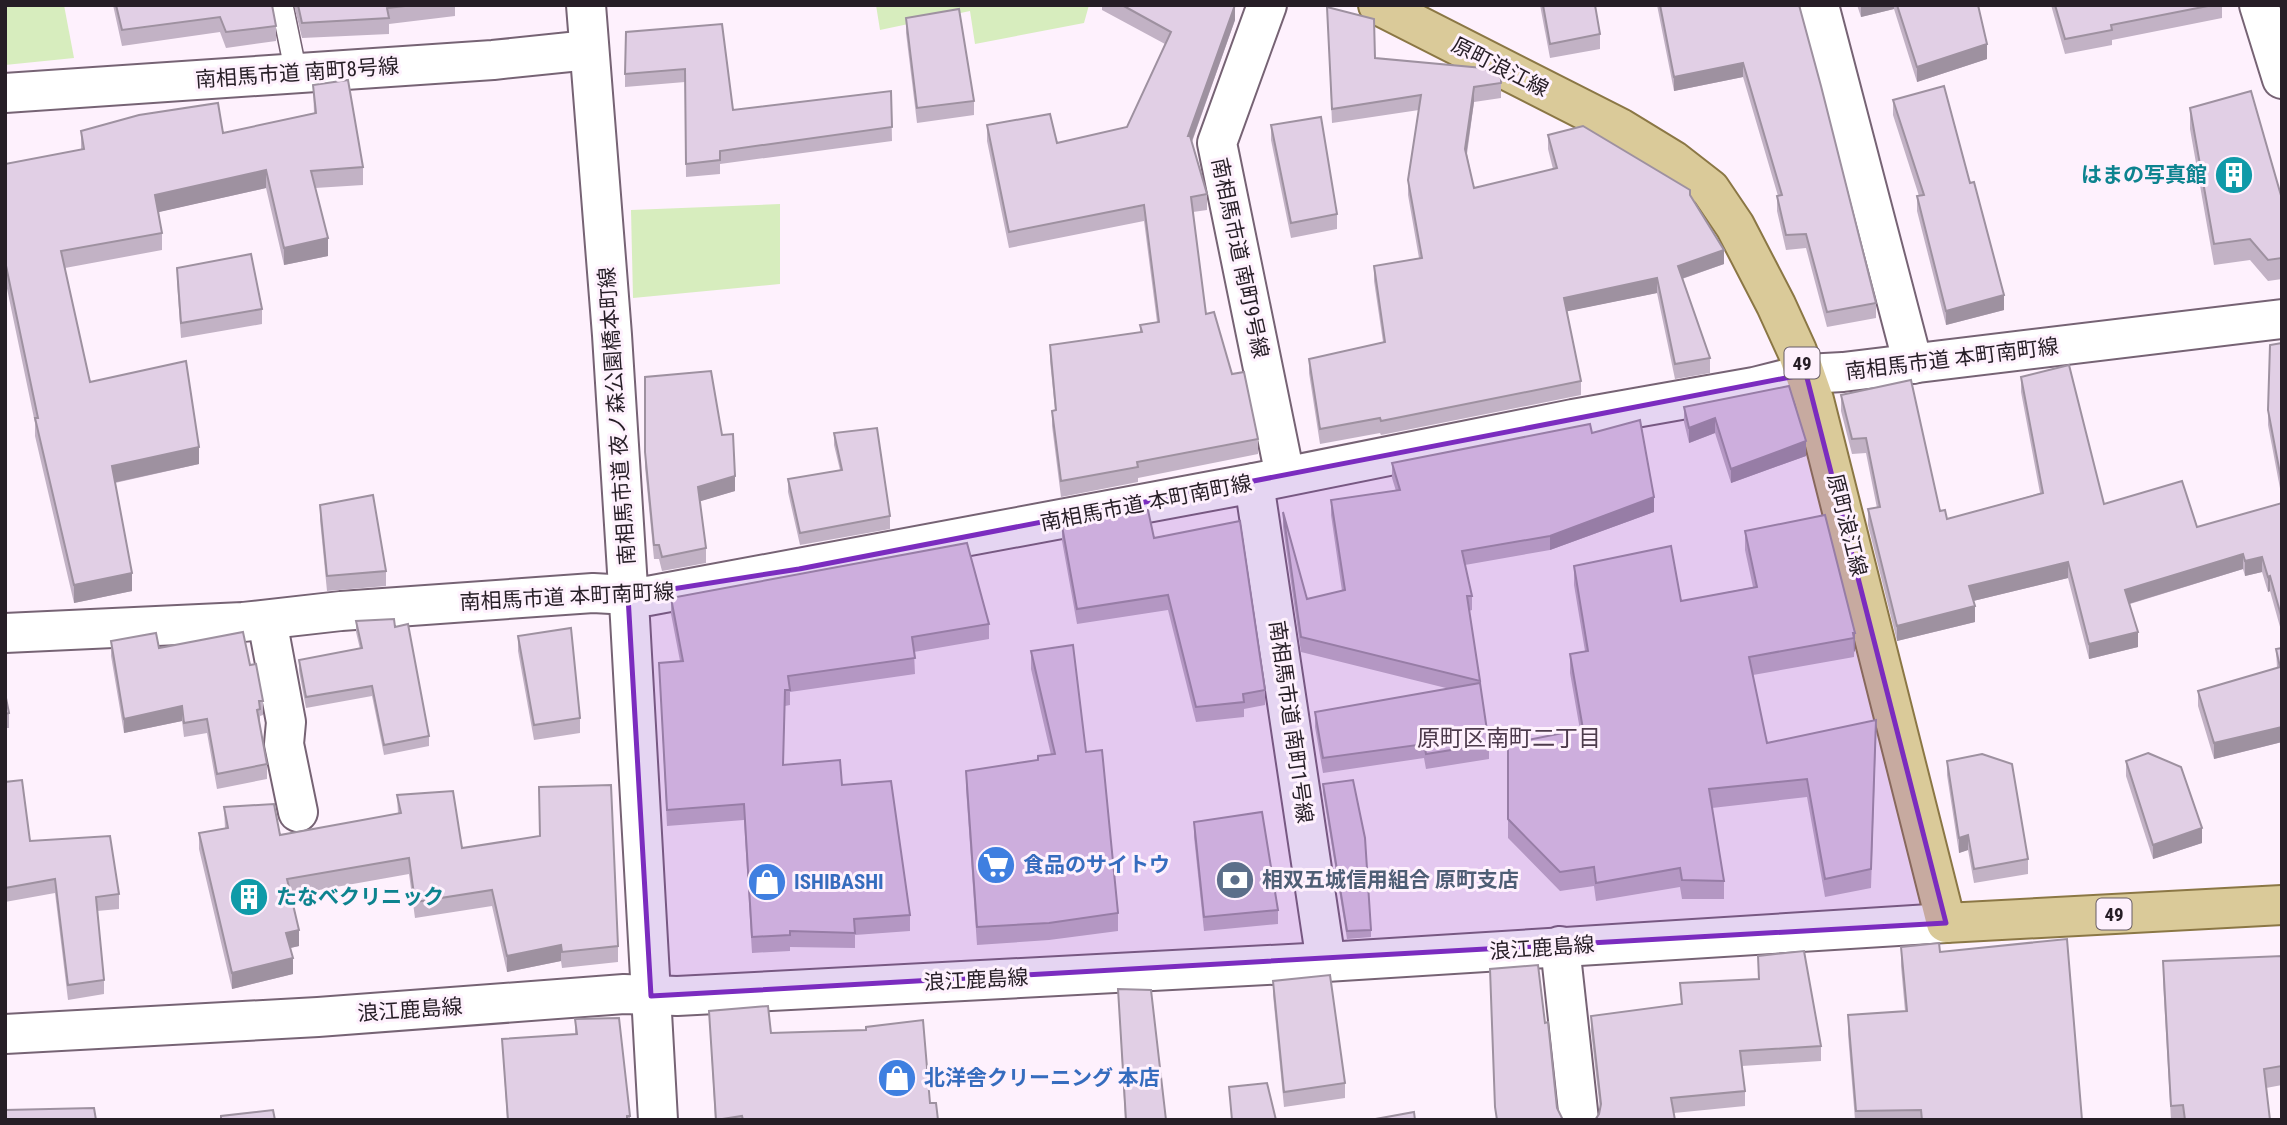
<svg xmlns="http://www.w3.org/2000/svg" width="2287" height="1125" viewBox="0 0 2287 1125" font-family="'Roboto Condensed','Noto Sans JP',sans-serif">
  <rect width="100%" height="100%" fill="#fef1fd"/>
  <g fill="#d7edbe">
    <path d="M5,5H64L74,58L5,65Z"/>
    <path d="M876,5H1089L1084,23L975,44L970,11L880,30Z"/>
    <path d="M780,204V284L633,298L631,210Z"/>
  </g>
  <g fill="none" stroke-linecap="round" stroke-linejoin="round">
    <g stroke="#766374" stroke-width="24">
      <path id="lane" d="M282,5L296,73"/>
    </g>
    <g stroke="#766374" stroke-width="42">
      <g id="street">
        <path d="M586,5L612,335L630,619L658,1120"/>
        <path d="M1267,5L1217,143L1285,476"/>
        <path d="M1819,5L1913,364"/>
        <path d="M5,93L493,60L589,50"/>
        <path d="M1254,483L1326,962"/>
        <path d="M267,620L286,722L284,744L298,812"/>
        <path d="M5,633L243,622L341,611L593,593L648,596L1254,483L1573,419L1754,387L1806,374L1843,372L2282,319"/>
        <path d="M1560,946L1579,1120"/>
      </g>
    </g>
    <g stroke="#766374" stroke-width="42">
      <g id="secondary">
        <path d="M2259,5L2282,79"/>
        <path d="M5,1034L318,1017L624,994L677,996L1326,962L1946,923"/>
      </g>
    </g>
    <g stroke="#8b7745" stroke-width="42">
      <path id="primary" d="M1378,5L1620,128L1674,161L1710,189L1735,226L1776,305L1797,351L1814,400L1946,923L2282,905"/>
    </g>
    <use href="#lane" stroke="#fff" stroke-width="21"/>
    <use href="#street" stroke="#fff" stroke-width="38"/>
    <use href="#secondary" stroke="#fff" stroke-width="38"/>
    <use href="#primary" stroke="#daca99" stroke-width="38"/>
  </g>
  <g fill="#c2b2c5">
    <path d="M113,5H272L276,26V41L226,48L220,32L122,46Z"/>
    <path d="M294,5H455V16L389,24V34L302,38Z"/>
    <path d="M1102,5H1235V20L1192,142L1207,194V210L1193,212L1206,314L1258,439V454L1138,478V482L1061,497L1052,426V411L1055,410L1050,361V345L1140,332V325L1157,322L1144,221L1009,248L987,141V125L1057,143L1127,127L1165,44L1102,10Z"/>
    <path d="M1540,5H1595L1600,34V49L1550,58Z"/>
    <path d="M1657,5H1799L1876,303V318L1827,327L1806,248L1786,250L1777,211V196H1778L1743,77L1674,91Z"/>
    <path d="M1857,5H1978L1987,59L1917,82L1894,9L1861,17Z"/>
    <path d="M2051,5H2222V18L2112,40V45L2065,54Z"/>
    <path d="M1327,7L1375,58L1501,78V98L1474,102L1467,154L1474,188L1553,169L1548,149V135L1690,195L1724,264L1682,279L1710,358V373L1675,379L1657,293L1567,311L1581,381V395L1381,435L1380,433L1320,444L1309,373V359L1383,342L1374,281V266L1419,258L1408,195V180L1419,110L1332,123Z"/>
    <path d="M906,18L974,101V115L917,123L906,33Z"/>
    <path d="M722,24L733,110L891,91L892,141L720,164V174L686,177L685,82L625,87V74Z"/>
    <path d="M313,85L363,167V185L315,188L328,256L284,265L266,188L158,212L162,233V250L65,268L90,382L199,464L115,483L132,591L74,603L35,436V423L5,279V164L81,150V131L223,133L314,113Z"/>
    <path d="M1893,100L1970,183L2004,310L1946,325L1917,211V196H1919L1893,115Z"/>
    <path d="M2190,108L2282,199V279L2268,281L2250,260L2214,265L2190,129Z"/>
    <path d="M1271,125L1337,214V229L1291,238L1271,140Z"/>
    <path d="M177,268L262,309V324L181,338L177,282Z"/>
    <path d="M2282,343V499L2268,425V410Z"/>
    <path d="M645,377L722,435L735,491L700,501L706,548V563L662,571L659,559H654L645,467Z"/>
    <path d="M2021,377L2104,504L2197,527L2282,503V634L2270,591L2268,592L2262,572L2245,576L2243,569L2130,604L2138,647L2089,659L2068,578L1973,601L1975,622L1897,641L1868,525V509L1877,508L1866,453L1852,454L1841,411V395L1940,511L1947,519L2040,493L2021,392Z"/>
    <path d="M1684,407L1806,456L1731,483L1715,433L1689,443L1684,422Z"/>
    <path d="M834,433L890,516V529L800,545L788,492V479L840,470L834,445Z"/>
    <path d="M1592,433L1654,512L1550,550L1465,565L1472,596V610L1469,611L1489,744V759L1426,769L1424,758L1323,773L1315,727V712L1450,689L1301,652L1283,527V512L1307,599L1342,591L1331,515V500L1396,491L1392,478V463Z"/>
    <path d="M320,505L386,571V586L327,591L320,520Z"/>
    <path d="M1062,526L1154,538L1265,690V705L1244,709V717L1196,722L1168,610L1077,624L1062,541Z"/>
    <path d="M1745,531L1855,633L1854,657L1753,675L1767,743L1876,739L1871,888L1825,897L1807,797L1712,808L1724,881V899H1682L1680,887L1596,901L1594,886L1560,891L1508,838V744L1580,730L1570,673V654L1585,651L1574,585V566L1681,601L1753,587L1745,550Z"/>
    <path d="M671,598L989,624V639L914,652L915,674L790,692V705L785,706L783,765L842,785L910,915V931L855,935V948L790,947V951L752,953L744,820L667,826L659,663L680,661L671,614Z"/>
    <path d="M356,621L395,627L429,736V746L384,755L372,696L306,708L299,671V660L360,649L356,632Z"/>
    <path d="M518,636L580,718V733L534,740L518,651Z"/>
    <path d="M111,641L159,648L250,665L263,701V715L260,716V724L267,764V779L217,789L207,733L184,737L182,721L124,733L111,656Z"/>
    <path d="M2282,648V742L2214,759L2198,706V691L2277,668L2276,649Z"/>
    <path d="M1031,651L1086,752L1118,913V931L1049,940L977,945L966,788V771L1038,760L1051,755L1031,669Z"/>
    <path d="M5,693L9,713V728H5Z"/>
    <path d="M1947,761L2028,859V874L1974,883L1968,850L1959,853L1947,775Z"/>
    <path d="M2126,761L2202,843L2153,859L2126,776Z"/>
    <path d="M5,782L30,841L119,894V909L97,911L104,980V994L68,1000L55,893L5,902Z"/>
    <path d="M1323,784L1371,930V937L1347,939L1323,792Z"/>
    <path d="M397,795L462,848L618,946V962L562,968L561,961L507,972L492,906L415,918L409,874L291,895L299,946L290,948L293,974L232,989L199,849V833L225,829L224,807L280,835L398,814Z"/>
    <path d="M1194,822L1278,910V924L1204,931L1194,837Z"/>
    <path d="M1901,947L1940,952L2082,1120H1855L1848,1034V1015L1905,1011L1901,966Z"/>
    <path d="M1758,956L1821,1046V1061L1742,1066L1745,1091V1106L1674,1113L1599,1114L1600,1110L1591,1031V1016L1681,1004L1680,983L1758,979Z"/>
    <path d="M2282,956V1085L2266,1088L2270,1120H2171L2163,981V961Z"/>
    <path d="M1273,981L1345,1083V1098L1284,1107L1273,995Z"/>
    <path d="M1118,989L1166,1120H1125Z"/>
    <path d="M709,1011L771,1033L930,1103L938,1120H715Z"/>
    <path d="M575,1019L630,1116V1120H507L502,1039L575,1034Z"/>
  </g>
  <g fill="#9e91a0">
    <path d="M1235,5V20L1188,152V136Z"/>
    <path d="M1861,5H1894V9L1861,17Z"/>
    <path d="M1987,44V59L1917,82V67Z"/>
    <path d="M1743,63V77L1674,91V77Z"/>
    <path d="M1474,87V102L1465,163V149Z"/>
    <path d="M266,170V188L155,213V195Z"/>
    <path d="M328,238V256L284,265V248Z"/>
    <path d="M1724,250V264L1678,280V266Z"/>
    <path d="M1657,278V293L1564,312V298Z"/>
    <path d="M2004,295V310L1946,325V311Z"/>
    <path d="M1715,418V433L1689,443V428Z"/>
    <path d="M1806,441V456L1731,483V469Z"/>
    <path d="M199,447V464L112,483V466Z"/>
    <path d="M735,476V491L698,502V487Z"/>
    <path d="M1654,497V512L1550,550V536Z"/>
    <path d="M2243,554V569L2125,605V590Z"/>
    <path d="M2262,557V572L2245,576V561Z"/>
    <path d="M2068,562V578L1969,602V586Z"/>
    <path d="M132,573V591L74,603V585Z"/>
    <path d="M2270,576V591L2268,592V577Z"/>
    <path d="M1975,606V622L1897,641V626Z"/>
    <path d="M2138,632V647L2089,659V644Z"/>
    <path d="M1853,633H1855V651L1854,652Z"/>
    <path d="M182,706V721L124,733V719Z"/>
    <path d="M2282,727V742L2214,759V743Z"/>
    <path d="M2202,828V843L2153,859V845Z"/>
    <path d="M1968,835V850L1959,853V838Z"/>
    <path d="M299,930V946L286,949V933Z"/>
    <path d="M561,945V961L507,972V956Z"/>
    <path d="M293,958V974L232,989V973Z"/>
  </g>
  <g fill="#e1cfe5" stroke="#9e91a0" stroke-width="2">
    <path d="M116,5H272L276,26L226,32L220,17L122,30Z"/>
    <path d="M298,5H414L387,8L389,18L302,23Z"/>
    <path d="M1122,5H1235L1188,136H1190L1207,194L1191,197L1206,314L1214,312L1232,374L1244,372L1258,439L1137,462L1138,467L1061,481L1052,411L1056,410L1050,345L1142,332L1140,325L1159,322L1144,205L1009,232L987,125L1050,114L1057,143L1127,127L1171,32Z"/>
    <path d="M1543,5H1595L1600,34L1550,44Z"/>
    <path d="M1660,5H1799L1821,86L1876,303L1827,312L1806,234L1786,235L1777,196L1782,195L1743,63L1674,77Z"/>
    <path d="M1897,5H1978L1987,44L1917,67Z"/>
    <path d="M2055,5H2213L2111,25L2112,30L2065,39Z"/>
    <path d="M1327,7L1374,19L1375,58L1483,68L1501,78V83L1474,87L1465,149L1474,188L1557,168L1548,135L1583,126L1690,190V195L1724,250L1678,266L1710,358L1675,364L1657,278L1564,298L1581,381L1381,421L1380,418L1320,429L1309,359L1385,342L1374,266L1422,258L1408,180L1421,95L1332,109Z"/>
    <path d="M959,9L974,101L917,108L906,18Z"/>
    <path d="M722,24L733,110L891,91L892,127L720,151V160L686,164L685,69L625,74L626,32Z"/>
    <path d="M348,80L363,167L311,171L328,238L284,248L266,170L155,195L162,233L61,251L90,382L186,361L199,447L112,466L132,573L74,585L35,418H38L5,261V164L84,149L81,131L139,115L218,103L223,133L316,113L313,85Z"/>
    <path d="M1944,86L1970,183L1974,182L2004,295L1946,311L1917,196L1924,195L1893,100Z"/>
    <path d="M2251,91L2282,199V258L2268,260L2250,239L2214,244L2190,108Z"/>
    <path d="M1321,117L1337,214L1291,223L1271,125Z"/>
    <path d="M251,254L262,309L181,323L177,268Z"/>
    <path d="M2282,343V484L2268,410L2270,345Z"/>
    <path d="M2069,365L2104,504L2182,481L2197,527L2282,503V619L2270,576L2268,577L2262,557L2245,561L2243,554L2125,590L2138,632L2089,644L2068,562L1969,586L1975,606L1897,626L1868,509L1880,507L1866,438L1852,439L1841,395L1911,380L1940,511L1945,510L1947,519L2043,493L2021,377Z"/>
    <path d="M711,371L722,435L733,434L735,476L698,487L706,548L662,557L659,545H654L645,452V377Z"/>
    <path d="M1789,386L1806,441L1731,469L1715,418L1689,428L1684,407Z"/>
    <path d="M1640,420L1654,497L1550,536L1462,551L1472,596H1467L1480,681L1301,637L1283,512L1307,599L1345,590L1331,500L1400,490L1392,463L1590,424L1592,433Z"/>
    <path d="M877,428L890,516L800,533L788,479L842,470L834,433Z"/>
    <path d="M373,495L386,571L327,576L320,505Z"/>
    <path d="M1148,510L1154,538L1240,521L1265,690L1243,694L1244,702L1196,707L1168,595L1077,609L1062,526Z"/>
    <path d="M1825,515L1855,633H1853L1854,638L1749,657L1767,743L1876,720L1871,869L1825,879L1807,779L1709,789L1724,881L1682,880L1680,868L1596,883L1594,867L1560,872L1508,819V744L1583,729L1570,654L1588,651L1574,566L1671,546L1681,601L1757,587L1745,531Z"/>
    <path d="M967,543L989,624L912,637L915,658L788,676L790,690H785L783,765L840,760L842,785L891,781L910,915L854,919L855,933L790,931V935L752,937L744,804L667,810L659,663L683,661L671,598Z"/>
    <path d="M394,619L395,627L408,624L429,736L384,745L372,686L306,697L299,660L362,648L356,621Z"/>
    <path d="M571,628L580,718L534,725L518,636Z"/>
    <path d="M243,632L250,665L256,664L263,701H259L260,709L257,710L267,764L217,774L207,719L184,723L182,706L124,719L111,641L156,633L159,648Z"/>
    <path d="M1073,645L1086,752L1102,750L1118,913L1049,923L977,927L966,771L1038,760V756L1055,754L1031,651Z"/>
    <path d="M2282,648V727L2214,743L2198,691L2280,667L2276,649Z"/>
    <path d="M1480,683L1489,744L1426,754L1424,744L1323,758L1315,712Z"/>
    <path d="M5,693L9,713L5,714Z"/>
    <path d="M2148,753L2181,767L2202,828L2153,845L2126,761Z"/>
    <path d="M1982,754L2012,764L2028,859L1974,869L1968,835L1959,838L1947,761Z"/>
    <path d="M22,780L30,841L110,836L119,894L96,897L104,980L68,985L55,879L5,888V782Z"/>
    <path d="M1353,780L1365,838L1371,930L1347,931L1323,784Z"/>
    <path d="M611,785L618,946L562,952L561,945L507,956L492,890L415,902L409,858L287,879L299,930L286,933L293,958L232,973L199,833L228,828L224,807L274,804L280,835L401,813L397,795L453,791L462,848L540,836L539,787Z"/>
    <path d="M1262,812L1278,910L1204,917L1194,822Z"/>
    <path d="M2067,939L2082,1120H1922L1921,1110L1856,1111L1848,1015L1907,1011L1901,947L1939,943L1940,952Z"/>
    <path d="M1804,951L1821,1046L1740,1051L1745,1091L1671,1098L1675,1120H1595L1599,1114L1601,1104L1591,1016L1682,1004L1680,983L1759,979L1758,956Z"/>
    <path d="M2282,956V1066L2264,1069L2270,1120H2185L2183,1105L2171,1106L2163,961Z"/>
    <path d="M1538,965L1545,1023L1548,1022L1557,1108L1563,1120H1497L1495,1107L1490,969Z"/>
    <path d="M1330,975L1345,1083L1284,1092L1273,981Z"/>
    <path d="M1118,989L1151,990L1166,1120H1126Z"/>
    <path d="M768,1006L771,1033L866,1030V1027L923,1020L930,1103H936L938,1120H743L742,1116L716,1120L709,1011Z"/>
    <path d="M619,1018L630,1116H627V1120H508L502,1039L577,1034L575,1019Z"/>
    <path d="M1267,1083L1276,1120H1232L1229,1087Z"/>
    <path d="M94,1108L96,1120H5V1110Z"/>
    <path d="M273,1110L275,1120H221V1116Z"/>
    <path d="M1414,1112L1415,1120H1370Z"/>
  </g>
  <path fill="#7b2cbf" fill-opacity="0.2" stroke="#7b2cbf" stroke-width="5" stroke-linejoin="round" d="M1806,374L1946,923L651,996L628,596L799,569Z"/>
  <defs>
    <g id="building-disc" transform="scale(2.0125)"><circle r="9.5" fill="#0f9aa8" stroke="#fef1fd"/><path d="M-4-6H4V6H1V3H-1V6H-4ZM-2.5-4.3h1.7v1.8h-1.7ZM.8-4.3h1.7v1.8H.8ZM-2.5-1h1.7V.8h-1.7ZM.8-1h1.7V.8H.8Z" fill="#fff"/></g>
    <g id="supermarket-disc" transform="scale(2.0125)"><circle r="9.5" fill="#3f7fe0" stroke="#fef1fd"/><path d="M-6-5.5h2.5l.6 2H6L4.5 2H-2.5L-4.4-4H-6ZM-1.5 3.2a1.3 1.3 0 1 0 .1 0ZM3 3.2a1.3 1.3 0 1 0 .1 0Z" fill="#fff"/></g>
    <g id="bank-disc" transform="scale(2.0125)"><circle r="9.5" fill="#5c6f8a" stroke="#fef1fd"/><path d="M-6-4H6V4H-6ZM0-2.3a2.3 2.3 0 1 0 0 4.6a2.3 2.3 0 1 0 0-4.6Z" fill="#fff"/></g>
    <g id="shop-disc" transform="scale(2.0125)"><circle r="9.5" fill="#3f7fe0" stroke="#fef1fd"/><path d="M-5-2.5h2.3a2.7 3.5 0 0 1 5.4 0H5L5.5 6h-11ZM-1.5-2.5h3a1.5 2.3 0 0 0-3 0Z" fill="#fff"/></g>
  </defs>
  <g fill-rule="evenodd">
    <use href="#building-disc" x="2234" y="175"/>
    <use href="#supermarket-disc" x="996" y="865"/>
    <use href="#bank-disc" x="1235" y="880"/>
    <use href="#shop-disc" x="767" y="882"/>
    <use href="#building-disc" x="249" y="897"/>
    <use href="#shop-disc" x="897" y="1078"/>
  </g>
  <g text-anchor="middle" stroke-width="6" stroke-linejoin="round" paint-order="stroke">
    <g fill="#fef1fd" stroke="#675d66" stroke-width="2">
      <rect x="1784.5" y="347.5" width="35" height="31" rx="5"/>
      <rect x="2096.5" y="898.5" width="35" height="31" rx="5"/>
    </g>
    <g font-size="19" font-weight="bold" fill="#261e26">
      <text x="1802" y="370">49</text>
      <text x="2114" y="921">49</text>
    </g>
    <g font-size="21" fill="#261e26" stroke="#fef1fd">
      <text transform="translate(1500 67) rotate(27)" y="7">原町浪江線</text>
      <text transform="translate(297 73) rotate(-4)" y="7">南相馬市道 南町8号線</text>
      <text transform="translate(1240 258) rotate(78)" y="7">南相馬市道 南町9号線</text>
      <text transform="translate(1952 359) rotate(-7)" y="7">南相馬市道 本町南町線</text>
      <text transform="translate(617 416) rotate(-94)" y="7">南相馬市道 夜ノ森公園橋本町線</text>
      <text transform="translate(1146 503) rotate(-11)" y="7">南相馬市道 本町南町線</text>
      <text transform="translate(1847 525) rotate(76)" y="7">原町浪江線</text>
      <text transform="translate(567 597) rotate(-3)" y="7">南相馬市道 本町南町線</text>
      <text transform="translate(1291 722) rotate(82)" y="7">南相馬市道 南町1号線</text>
      <text transform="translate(1542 948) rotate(-4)" y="7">浪江鹿島線</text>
      <text transform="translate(976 980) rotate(-3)" y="7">浪江鹿島線</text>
      <text transform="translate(410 1010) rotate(-4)" y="7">浪江鹿島線</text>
    </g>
    <g font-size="21" font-weight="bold" fill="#0d838f" stroke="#fef1fd" text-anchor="end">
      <text x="2207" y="182">はまの写真館</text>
      <text x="276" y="904" text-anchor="start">たなべクリニック</text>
    </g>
    <g font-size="21" font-weight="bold" fill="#366cbe" stroke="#fef1fd" text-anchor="start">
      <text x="1023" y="872">食品のサイトウ</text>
      <text x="794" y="889">ISHIBASHI</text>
      <text x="924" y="1085">北洋舎クリーニング 本店</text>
    </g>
    <g font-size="21" font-weight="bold" fill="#4e5e75" stroke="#fef1fd" text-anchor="start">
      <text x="1262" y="887">相双五城信用組合 原町支店</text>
    </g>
    <g font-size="23" fill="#4d3b4c" stroke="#fef1fd">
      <text x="1509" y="746">原町区南町二丁目</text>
    </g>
  </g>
  <rect width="2287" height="1125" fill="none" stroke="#261e26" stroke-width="14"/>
</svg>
